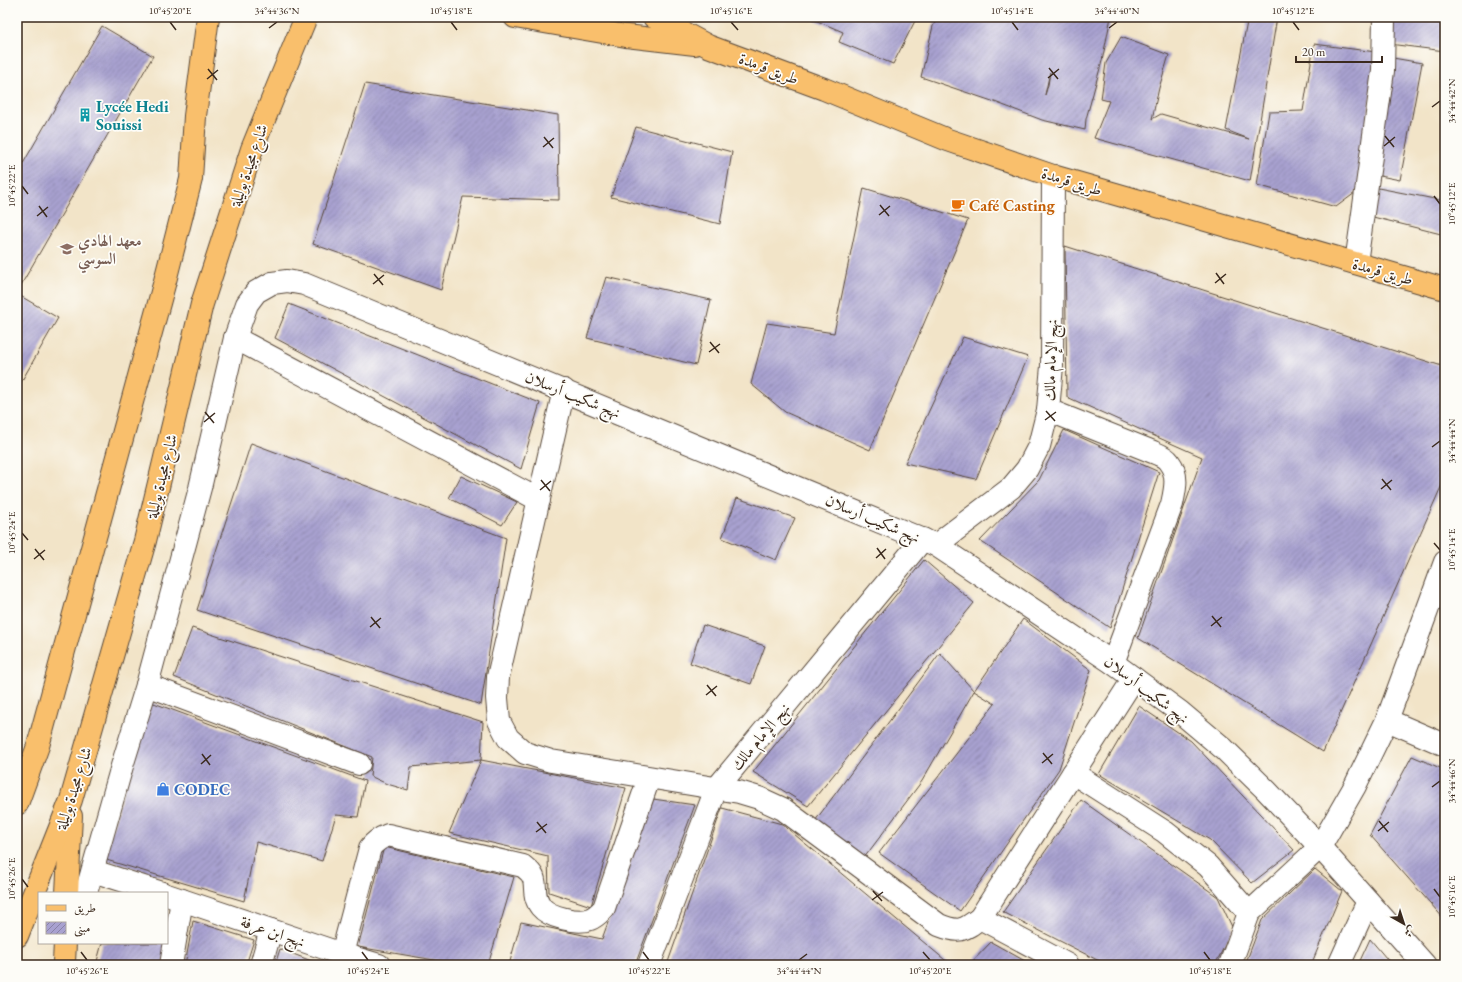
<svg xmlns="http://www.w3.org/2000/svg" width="1462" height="982" viewBox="0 0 1462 982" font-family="'EB Garamond',Amiri,serif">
  <defs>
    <pattern id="building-hatch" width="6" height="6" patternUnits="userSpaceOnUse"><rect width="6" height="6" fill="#a8a1d0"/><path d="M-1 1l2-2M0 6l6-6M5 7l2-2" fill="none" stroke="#8a83a8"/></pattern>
  </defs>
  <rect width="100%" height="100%" fill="#fdfcf7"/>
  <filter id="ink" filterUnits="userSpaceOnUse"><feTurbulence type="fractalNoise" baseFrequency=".025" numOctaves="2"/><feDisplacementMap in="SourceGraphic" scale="8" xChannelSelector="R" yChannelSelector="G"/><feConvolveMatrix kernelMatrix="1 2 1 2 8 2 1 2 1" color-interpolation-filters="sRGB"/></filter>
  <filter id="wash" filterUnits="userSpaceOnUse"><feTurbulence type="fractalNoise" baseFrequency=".012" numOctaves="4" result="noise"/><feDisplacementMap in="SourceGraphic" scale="16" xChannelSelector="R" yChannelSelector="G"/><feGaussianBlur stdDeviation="0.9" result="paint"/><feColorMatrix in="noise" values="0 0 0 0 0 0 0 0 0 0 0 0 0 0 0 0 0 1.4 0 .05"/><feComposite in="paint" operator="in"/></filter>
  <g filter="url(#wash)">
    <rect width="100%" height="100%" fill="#f2e4c8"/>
    <g id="blocks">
      <g fill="url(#building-hatch)" fill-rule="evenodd">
        <path d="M808,17H917L893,64L839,42L843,32Z"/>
        <path d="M938,17H1111L1102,61L1086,119L1085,130L1042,120L992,101L921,77L933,26ZM1050,72L1048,85L1045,95Z"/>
        <path d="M1248,17H1277L1250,181L1094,138L1109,101L1101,99L1106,63L1121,37L1169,55L1159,88L1152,119L1161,114L1249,139L1226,130Z"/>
        <path d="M1390,17H1445V51L1389,44Z"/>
        <path d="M102,26L153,56L17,292V174Z"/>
        <path d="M1314,44L1376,52L1359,190L1336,207L1257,185L1269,112L1303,111Z"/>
        <path d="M1393,58L1422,63L1400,180L1375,175Z"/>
        <path d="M365,84L558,115L559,200L463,197L441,290L313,244Z"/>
        <path d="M636,127L732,152L720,224L611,197Z"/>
        <path d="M1373,187L1445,201V235L1369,216Z"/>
        <path d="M864,188L968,220L870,450L785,412L751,384L767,323L834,333Z"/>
        <path d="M1065,246L1445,367V478L1323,752L1138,638L1202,457L1067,397Z"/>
        <path d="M606,277L711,300L696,365L587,338Z"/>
        <path d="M17,294L58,318L17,389Z"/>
        <path d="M289,304L540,403L521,469L275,338Z"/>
        <path d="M963,337L1028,357L976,479L905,463Z"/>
        <path d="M1064,430L1159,472L1110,628L980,541L1039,480Z"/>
        <path d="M251,443L506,538L481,705L197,610Z"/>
        <path d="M461,476L517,502L502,525L449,498Z"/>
        <path d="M737,498L795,518L776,560L722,538Z"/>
        <path d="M924,560L974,603L808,806L753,772Z"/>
        <path d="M1023,619L1091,670L1059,769L960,911L879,853L995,704L974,691L922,781L864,858L815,821L940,653L974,691Z"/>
        <path d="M703,625L765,646L751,684L690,663Z"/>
        <path d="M192,628L483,722L481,760L626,788L591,906L549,892L548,856L449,833L481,760L411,767L408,790L387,784L370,776L372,757L174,677Z"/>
        <path d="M151,702L365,781L358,817L336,815L322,861L256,842L244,901L103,859Z"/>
        <path d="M1139,706L1191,741L1294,850L1252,883L1210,840L1099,774Z"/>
        <path d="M1412,756L1445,770V920L1370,835Z"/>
        <path d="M653,799L695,805L635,965H509L521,922L602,939Z"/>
        <path d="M1081,800L1218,897L1233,929L1215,965H1107L1003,912Z"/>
        <path d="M722,808L782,824L951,965H667Z"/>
        <path d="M384,847L514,877L488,965H464L358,947Z"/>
        <path d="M1315,869L1342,891L1311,965H1245L1262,920Z"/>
        <path d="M193,921L254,940L246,965H185Z"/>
        <path d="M1370,939L1392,965H1358Z"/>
        <path d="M991,942L1032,965H969Z"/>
        <path d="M102,943H167L163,965H96Z"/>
        <path d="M280,949L322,965H275Z"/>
      </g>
    </g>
  </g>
  <g filter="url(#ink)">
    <use href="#blocks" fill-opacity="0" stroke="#564638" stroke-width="1"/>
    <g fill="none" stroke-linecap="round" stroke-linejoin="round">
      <g stroke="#564638" stroke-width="24">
        <g id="minor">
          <path d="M1356,263L1383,71L1384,17"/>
          <path d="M235,338L539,500"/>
          <path d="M564,390L498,677L497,698L499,721L508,738L525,753L551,761L739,792L759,798L783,809L939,925C959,933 963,931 980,918L1134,678"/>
          <path d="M1048,410L1153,452C1158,454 1166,457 1169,462C1179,475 1175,490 1172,504L1113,663"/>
          <path d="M936,545L1011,488L1027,469L1039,446L1048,410L1052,366L1053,176"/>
          <path d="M147,685L359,764"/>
          <path d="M1387,720L1445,745"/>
          <path d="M1073,773L1165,832L1208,866L1249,913"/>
          <path d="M93,871L162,893"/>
          <path d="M167,895L342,954L379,965"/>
          <path d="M980,918L1068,965"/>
          <path d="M342,954L370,848C375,841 380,838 388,835L523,866C526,869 530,871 532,875C538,884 531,894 541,907C549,917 578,924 590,919C596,917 599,913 604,908L649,778"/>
          <path d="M171,965L182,900"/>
          <path d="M261,965L271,930"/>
          <path d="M649,965L716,789L923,539"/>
          <path d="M1230,965L1249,913L1320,847L1355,786L1387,720L1445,562"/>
          <path d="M1339,965L1368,901"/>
        </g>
      </g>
      <g stroke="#564638" stroke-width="24">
        <path id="tertiary" d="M86,893L122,766L147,685L200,488L235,338L247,304L256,292L272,283L287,281L304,284L936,545L1113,663L1180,712L1224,749L1266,790L1320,847L1425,965"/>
      </g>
      <g stroke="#564638" stroke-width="24">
        <g id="primary">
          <path d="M515,17L626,36L695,44"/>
          <path d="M654,17L708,46L824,89L948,140L1053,176L1445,289"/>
          <path d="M17,804L38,746L165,281L191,179L195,116L208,17"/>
          <path d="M67,893L71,816"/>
          <path d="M17,936L71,800L145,541L202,304L252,149L306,17"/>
          <path d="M64,962L65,943"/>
        </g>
      </g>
      <use href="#minor" stroke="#fff" stroke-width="22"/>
      <use href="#tertiary" stroke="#fff" stroke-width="22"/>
      <use href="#primary" stroke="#f9bf6c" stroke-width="22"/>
    </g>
  </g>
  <path fill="none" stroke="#3b2a1e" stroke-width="1.5" d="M170,22L176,30M451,22L457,30M731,22L738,30M1012,22L1018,30M1293,22L1299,30M269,28L277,22M1109,28L1117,22M1049,68L1058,79M208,69L217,80M1048,78L1059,69M207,79L218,70M1432,107L1440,101M1385,136L1394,147M544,137L553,148M1384,146L1395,137M543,147L554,138M22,186L28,194M1434,196L1440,204M880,205L889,216M39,206L47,217M879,215L890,206M37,216L48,207M1216,273L1224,284M374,274L383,285M1215,283L1226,274M373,284L384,275M710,342L719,353M709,352L720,344M1046,411L1055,421M205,412L214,423M1045,420L1056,412M204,422L215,413M1432,447L1440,441M1382,479L1391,490M541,480L550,491M1381,489L1392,480M540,490L551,481M22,533L28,540M1434,543L1440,550M877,548L885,559M35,549L44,560M876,558L886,549M34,559L45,550M1212,616L1221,627M371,617L380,628M1211,626L1222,617M370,627L381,618M707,685L716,696M706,695L717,686M1043,753L1052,764M202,754L210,765M1042,763L1053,754M201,764L211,755M1432,787L1440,781M1379,821L1388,832M537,822L546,833M1378,831L1389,822M536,832L547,824M22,879L28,887M1434,889L1440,897M873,891L882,901M872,900L883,892M81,952L87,960M362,952L368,960M643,952L649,960M923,952L930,960M1204,952L1210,960M799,960L807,954"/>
  <defs>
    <g id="building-bare" transform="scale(1.08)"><path d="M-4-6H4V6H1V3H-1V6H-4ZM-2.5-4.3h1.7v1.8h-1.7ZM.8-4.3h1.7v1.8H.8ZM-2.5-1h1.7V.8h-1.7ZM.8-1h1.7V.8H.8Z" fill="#0f9aa8" stroke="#fdfcf7" stroke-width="2.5" paint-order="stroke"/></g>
    <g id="cafe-bare" transform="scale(1.08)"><path d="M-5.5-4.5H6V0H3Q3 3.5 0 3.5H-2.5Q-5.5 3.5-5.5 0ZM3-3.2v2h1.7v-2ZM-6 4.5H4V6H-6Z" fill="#e8710a" stroke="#fdfcf7" stroke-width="2.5" paint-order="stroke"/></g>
    <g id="school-bare" transform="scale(1.08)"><path d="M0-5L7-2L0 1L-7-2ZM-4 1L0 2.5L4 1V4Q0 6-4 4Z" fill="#8d6e63" stroke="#fdfcf7" stroke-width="2.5" paint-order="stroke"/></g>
    <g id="shop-bare" transform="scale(1.08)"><path d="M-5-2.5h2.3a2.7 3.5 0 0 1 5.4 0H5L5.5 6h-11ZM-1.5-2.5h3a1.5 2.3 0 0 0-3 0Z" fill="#3f7fe0" stroke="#fdfcf7" stroke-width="2.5" paint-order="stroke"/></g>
  </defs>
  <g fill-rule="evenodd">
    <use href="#building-bare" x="85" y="115"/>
    <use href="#cafe-bare" x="958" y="205"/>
    <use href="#school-bare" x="67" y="249"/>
    <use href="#shop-bare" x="163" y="789"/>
  </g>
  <g text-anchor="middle" stroke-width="3.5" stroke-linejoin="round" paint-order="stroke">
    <g font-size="16" fill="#3b2a1e" stroke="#fdfcf7">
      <text transform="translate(769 68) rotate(21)" y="6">طريق قرمدة</text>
      <text transform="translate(248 165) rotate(-71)" y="6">شارع مجيدة بوليلة</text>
      <text transform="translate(1072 181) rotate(17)" y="6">طريق قرمدة</text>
      <text transform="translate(1383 271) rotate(16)" y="6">طريق قرمدة</text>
      <text transform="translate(1050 360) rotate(-88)" y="6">نهج الإمام مالك</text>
      <text transform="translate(573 394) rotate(22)" y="6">نهج شكيب أرسلان</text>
      <text transform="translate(161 476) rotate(-76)" y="6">شارع مجيدة بوليلة</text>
      <text transform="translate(873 518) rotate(23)" y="6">نهج شكيب أرسلان</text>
      <text transform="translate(1147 689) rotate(37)" y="6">نهج شكيب أرسلان</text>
      <text transform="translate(760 736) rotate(-50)" y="6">نهج الإمام مالك</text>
      <text transform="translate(73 788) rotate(-72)" y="6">شارع مجيدة بوليلة</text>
      <text transform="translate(273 931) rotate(19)" y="6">نهج ابن عرفة</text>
    </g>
    <g font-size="16" font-weight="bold" fill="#0d838f" stroke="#fdfcf7" text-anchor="start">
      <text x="96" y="112">Lycée Hedi<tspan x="96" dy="18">Souissi</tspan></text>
    </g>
    <g font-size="16" font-weight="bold" fill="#c56008" stroke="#fdfcf7" text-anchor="start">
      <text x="969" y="211">Café Casting</text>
    </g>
    <g font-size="16" font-weight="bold" fill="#785e54" stroke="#fdfcf7" text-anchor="start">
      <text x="78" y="246">معهد الهادي<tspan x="78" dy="18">السوسي</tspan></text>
    </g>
    <g font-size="16" font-weight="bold" fill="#366cbe" stroke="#fdfcf7" text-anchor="start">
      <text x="174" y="795">CODEC</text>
    </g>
  </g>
  <rect width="1462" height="982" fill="none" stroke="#fdfcf7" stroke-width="44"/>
  <rect x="38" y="892" width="130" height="52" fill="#fdfcf7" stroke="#afa8a0"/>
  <rect x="46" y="905" width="20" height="6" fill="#f9bf6c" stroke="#afa8a0"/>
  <text x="74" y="912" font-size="12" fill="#3b2a1e">طريق</text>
  <rect x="46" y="922" width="20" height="12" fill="url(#building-hatch)" stroke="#afa8a0"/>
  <text x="74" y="932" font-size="12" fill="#3b2a1e">مبنى</text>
  <g transform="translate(1404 924) rotate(141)" stroke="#fdfcf7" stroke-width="3" paint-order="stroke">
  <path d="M0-3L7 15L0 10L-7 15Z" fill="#3b2a1e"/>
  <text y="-6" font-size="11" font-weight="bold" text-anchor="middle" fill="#3b2a1e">ش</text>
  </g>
  <path d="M1296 56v6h86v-6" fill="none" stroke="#3b2a1e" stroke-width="2"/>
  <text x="1302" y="56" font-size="12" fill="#3b2a1e" stroke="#fdfcf7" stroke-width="3" paint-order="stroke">20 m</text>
  <rect x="22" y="22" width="1418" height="938" fill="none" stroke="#3b2a1e" stroke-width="1.5"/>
  <g font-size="10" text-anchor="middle" fill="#3b2a1e">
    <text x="170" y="14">10°45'20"E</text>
    <text x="277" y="14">34°44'36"N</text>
    <text x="451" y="14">10°45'18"E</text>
    <text x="731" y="14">10°45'16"E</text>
    <text x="1012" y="14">10°45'14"E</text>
    <text x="1117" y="14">34°44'40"N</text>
    <text x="1293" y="14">10°45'12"E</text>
    <text transform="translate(1451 101) rotate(-90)" y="4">34°44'42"N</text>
    <text transform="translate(11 186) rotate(-90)" y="4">10°45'22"E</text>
    <text transform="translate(1451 204) rotate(-90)" y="4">10°45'12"E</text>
    <text transform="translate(1451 441) rotate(-90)" y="4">34°44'44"N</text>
    <text transform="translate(11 533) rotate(-90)" y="4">10°45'24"E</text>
    <text transform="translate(1451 550) rotate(-90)" y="4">10°45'14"E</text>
    <text transform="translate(1451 781) rotate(-90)" y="4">34°44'46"N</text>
    <text transform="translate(11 879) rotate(-90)" y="4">10°45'26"E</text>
    <text transform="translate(1451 897) rotate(-90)" y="4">10°45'16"E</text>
    <text x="87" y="974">10°45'26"E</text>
    <text x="368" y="974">10°45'24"E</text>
    <text x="649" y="974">10°45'22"E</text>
    <text x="799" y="974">34°44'44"N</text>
    <text x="930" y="974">10°45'20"E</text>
    <text x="1210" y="974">10°45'18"E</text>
  </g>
</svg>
